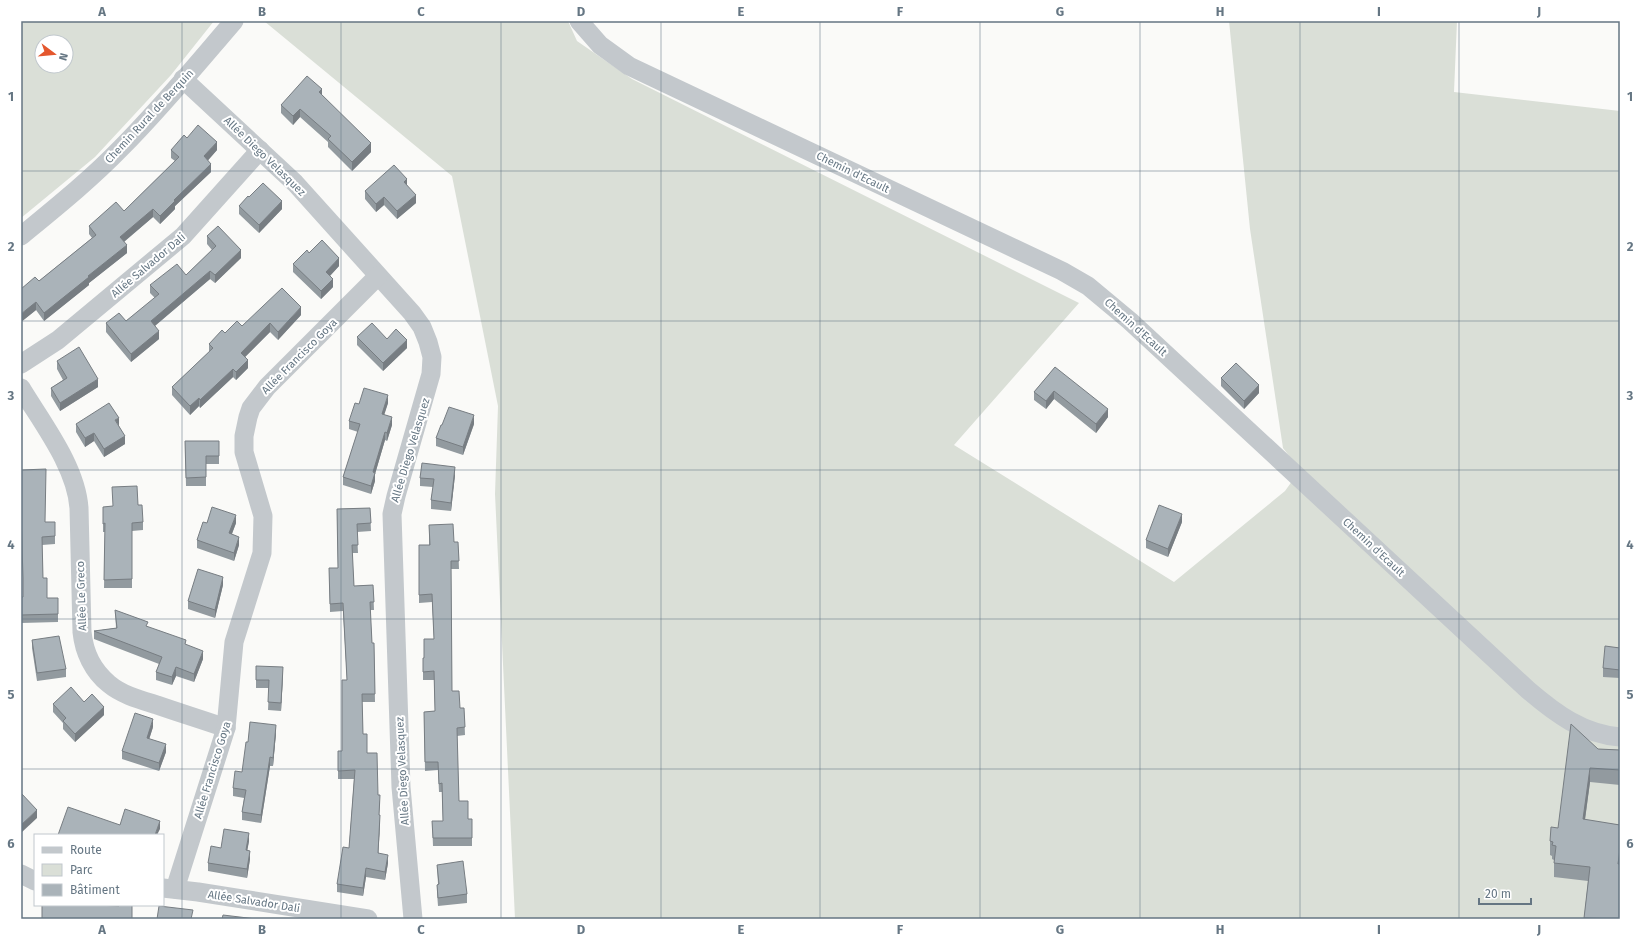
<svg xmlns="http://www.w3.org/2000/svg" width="1641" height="940" viewBox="0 0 1641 940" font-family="'Fira Sans',sans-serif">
  <rect width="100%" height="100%" fill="#fafaf8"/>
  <g fill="#dadfd7" fill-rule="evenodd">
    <path d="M21,21H214L171,75L95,157L21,218ZM42,42H66V66H42Z"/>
    <path d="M264,21H568L577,41L632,79L1079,303L954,445L1174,582L1285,491L1300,470L1283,448L1250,229L1229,21H1457L1454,92L1620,111V919H515L495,494L498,406L452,176Z"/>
  </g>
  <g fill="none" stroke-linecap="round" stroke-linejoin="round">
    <g stroke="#c3c8cc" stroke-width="19">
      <path d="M579,21L600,45L629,66L1062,271L1088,286L1130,321L1528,690C1556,714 1583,734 1620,737"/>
      <path d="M183,79L295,183L412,313L422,327L428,342L432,357L431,374L396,496L392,514L401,787L413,919"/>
      <path d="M21,236C55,208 90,180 121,148C161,108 197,64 234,21"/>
      <path d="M21,364L58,340L183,236L260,150"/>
      <path d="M21,388C42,423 76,466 79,508L82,632C84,652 93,671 109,684C122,695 141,700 157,705C180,713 203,720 226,728"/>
      <path d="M21,874L35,881"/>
      <path d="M163,888L198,892L368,919"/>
      <path d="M175,889L226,728L234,642L262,553L263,516L244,452V436L248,417L251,408L267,387L378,276"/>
    </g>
  </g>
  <g fill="#929a9f">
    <path d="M322,95L371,152L352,171L328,147V142L300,117L293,125L281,113V105Z"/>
    <path d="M187,138L217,150L208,160L211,172L175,206V209L160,224L153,217L124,242L127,253L89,283V285L44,321L36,310L21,322L39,281L92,238L89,234V226L124,211L175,161L171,158V150Z"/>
    <path d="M407,185L416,203L397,219L384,205L376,212L365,199V191Z"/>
    <path d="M249,197L282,209L259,233L239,214V206Z"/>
    <path d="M207,236L241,258L215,283L210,279L155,326L159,339L131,362L106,332V323L126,321L155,298L150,293V285L186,275L212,250L207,244Z"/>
    <path d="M309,253L339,266L330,276L333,287L321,299L293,272V264Z"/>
    <path d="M301,315L278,340L270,332L245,357L248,368L236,380L233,377L200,408L199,406L190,415L172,395V387L209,352V344L225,333L242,326Z"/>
    <path d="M357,337L387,339L407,348L383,371L357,345Z"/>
    <path d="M57,361L98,387L60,411L51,396V388L63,380L57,369Z"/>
    <path d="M1055,367L1108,417L1096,433L1054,399L1046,409L1034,400V392Z"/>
    <path d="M1221,378L1259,393L1244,409L1221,386Z"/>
    <path d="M388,403L384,414L392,425L387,441L385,440L375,474V481L371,494L343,485V477L358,432L349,429V421L359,404Z"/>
    <path d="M76,424L119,426L125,444L104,457L94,441L85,447L76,432Z"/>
    <path d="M474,424L463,455L436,446V438L442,425Z"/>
    <path d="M185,441H219V464H206V486H186Z"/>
    <path d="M455,475L451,511L431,509V500L433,487L420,486V478Z"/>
    <path d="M138,505L143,522V530L132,531V588H104L105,532H103V507Z"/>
    <path d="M370,508L371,531L357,532L358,553H352L354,586L373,585L374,610H370L372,643H374L375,702H362L363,734L367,753L380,803L379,815L380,823L378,853L388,863L385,880L366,877L363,896L337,892V884L349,848L354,779H338V751H342L347,680L343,611L330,612L329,568H338L337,509Z"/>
    <path d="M45,522L55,536V544L42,545L43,578L47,598H58V622L21,623V597H23Z"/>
    <path d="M1182,522L1168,557L1146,548V540Z"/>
    <path d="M207,523H236L232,534L239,545L234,561L197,548V540Z"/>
    <path d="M429,525L454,542H458L459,569H451L452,691L460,708H464L465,735L457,736L459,801L468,819H472V846H433L432,821H443L442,792H439L438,770L425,771L424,712L435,711L434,680H423V658H424L434,639L432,602L419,603V545H429Z"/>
    <path d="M223,585L215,618L188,609V601Z"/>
    <path d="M115,610L148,627L186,645L203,659L194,682L176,676L172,685L156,680V672L159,664L94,639V631L116,628Z"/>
    <path d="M32,640L66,669V677L37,681L32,648Z"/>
    <path d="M1620,648V678L1603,677V668Z"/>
    <path d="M283,675L281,711L268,710L269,688H256V680Z"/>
    <path d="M84,702L104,715L75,742L63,729V723L53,712V704Z"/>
    <path d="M153,727L149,739L166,752L159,771L122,759V751Z"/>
    <path d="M276,733L273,766H270L261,823L242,820V812L244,798L233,796V788L242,772L248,742Z"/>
    <path d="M1598,749L1620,750V785L1590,782L1585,820L1620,825V919H1584L1588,881L1554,877V860L1552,859V856L1550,855V841L1558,828Z"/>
    <path d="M249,841L247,850L250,859L247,878L208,871V863L221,848Z"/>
    <path d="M437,865L467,894V903L438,906L437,893V885L438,884Z"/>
  </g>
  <g fill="#777d82">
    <path d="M322,89V97L319,92Z"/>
    <path d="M300,109V117L293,125V116Z"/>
    <path d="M217,142V150L204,165V156Z"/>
    <path d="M371,143V152L352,171V162Z"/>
    <path d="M211,164V172L175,206V209L160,224V216L174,200Z"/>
    <path d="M407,179V187L404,182Z"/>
    <path d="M416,195V203L397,219V211Z"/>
    <path d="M384,197V205L376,212V204Z"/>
    <path d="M282,201V209L259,233V225Z"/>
    <path d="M153,209V217L120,245V237Z"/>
    <path d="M127,245V253L89,283V285L44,321V313L88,276Z"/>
    <path d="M241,250V258L215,283V275Z"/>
    <path d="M339,258V266L326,280V272Z"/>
    <path d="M210,271V279L151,329V321Z"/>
    <path d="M333,279V287L321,299V291Z"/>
    <path d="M36,302V310L21,322V314Z"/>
    <path d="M301,307V315L278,340V332Z"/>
    <path d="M270,323V332L241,361V353Z"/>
    <path d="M159,331V339L131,362V354Z"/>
    <path d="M407,340V348L383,371V363Z"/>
    <path d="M248,360V368L236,380V372Z"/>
    <path d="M233,369V377L200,408V400Z"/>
    <path d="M98,379V387L60,411V403Z"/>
    <path d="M1259,385V393L1244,409V401Z"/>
    <path d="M1054,391V399L1046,409V401Z"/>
    <path d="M388,395V403L382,422V414Z"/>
    <path d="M199,398V406L190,415V406Z"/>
    <path d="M1108,409V417L1096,433V424Z"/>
    <path d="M474,415V424L463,455V447Z"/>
    <path d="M392,417V425L387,441V433Z"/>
    <path d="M119,418V426L115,420Z"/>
    <path d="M385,432V440L375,474V481L371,494V486L373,472Z"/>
    <path d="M94,433V441L85,447V438Z"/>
    <path d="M125,436V444L104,457V449Z"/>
    <path d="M455,467V475L451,511V503Z"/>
    <path d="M1182,514V522L1168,557V549Z"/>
    <path d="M236,515V523L229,541V533Z"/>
    <path d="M239,537V545L234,561V553Z"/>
    <path d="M223,577V585L215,618V610Z"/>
    <path d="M203,651V659L194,682V674Z"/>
    <path d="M176,667V676L172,685V677Z"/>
    <path d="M283,667V675L281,711V703Z"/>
    <path d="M104,707V715L75,742V734Z"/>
    <path d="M153,719V727L147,746V738Z"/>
    <path d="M276,725V733L273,766V758Z"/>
    <path d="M166,744V752L159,771V763Z"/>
    <path d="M270,757V766L261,823V815Z"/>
    <path d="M1590,768V782L1583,833V819Z"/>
    <path d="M37,810V818L21,833V825Z"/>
    <path d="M380,815V823L378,861V853Z"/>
    <path d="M160,821V829L157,835H155Z"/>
    <path d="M249,833V841L246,858V850Z"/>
    <path d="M1620,849V863L1618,878V864Z"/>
    <path d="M250,851V859L247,878V869Z"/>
    <path d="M388,855V863L385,880V872Z"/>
    <path d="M366,868V877L363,896V888Z"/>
  </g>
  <g fill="#aab3b9" stroke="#777d82">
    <path d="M307,76L322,89L319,92L371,143L352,162L328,139L331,136L300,109L293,116L281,105Z"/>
    <path d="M198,125L217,142L204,156L211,164L174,200L175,201L160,216L153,209L120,237L127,245L88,276L89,277L44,313L36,302L21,314V289L35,277L39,281L96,235L89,226L116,202L124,211L179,157L171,150L184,135L187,138Z"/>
    <path d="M394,165L407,179L404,182L416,195L397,211L384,197L376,204L365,191Z"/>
    <path d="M263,183L282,201L259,225L239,206L248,196L249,197Z"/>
    <path d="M218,226L241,250L215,275L210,271L151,321L159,331L131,354L106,323L119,313L126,321L159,294L150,285L177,264L186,275L216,246L207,236Z"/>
    <path d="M322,240L339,258L326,272L333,279L321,291L293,264L307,250L309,253Z"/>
    <path d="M282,288L301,307L278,332L270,323L241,353L248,360L236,372L233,369L200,400L199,398L190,406L172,387L213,348L209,344L222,330L225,333L237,321L242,326Z"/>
    <path d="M372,323L387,339L396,329L407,340L383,363L357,337Z"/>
    <path d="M79,347L98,379L60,403L51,388L67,378L57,361Z"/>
    <path d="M1236,363L1259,385L1244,401L1221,378Z"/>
    <path d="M1055,367L1108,409L1096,424L1054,391L1046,401L1034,392Z"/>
    <path d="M364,388L388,395L382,414L392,417L387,433L385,432L373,472L375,473L371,486L343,477L360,424L349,421L355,403L359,404Z"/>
    <path d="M109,403L119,418L115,420L125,436L104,449L94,433L85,438L76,424Z"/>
    <path d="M449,407L474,415L463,447L436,438L441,425H442Z"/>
    <path d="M185,441H219V456H206V477L186,478Z"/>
    <path d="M422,463L455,467L451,503L431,500L434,479L420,478Z"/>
    <path d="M46,469L45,522H55V536L42,537L43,578H47V598H58V614L21,615V597H23V578L21,514V470Z"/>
    <path d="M137,486L138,505H142L143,522L132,523V579L104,580L105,523L103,524V507L113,506L112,487Z"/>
    <path d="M1159,505L1182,514L1168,549L1146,540Z"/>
    <path d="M212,507L236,515L229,533L239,537L234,553L197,540L203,522L207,523Z"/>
    <path d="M370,508L371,523L357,524L358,545H352L354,586L373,585L374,602H370L372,643H374L375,694H362L363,734H367V753H377L378,795H380L379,815H380L378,853L388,855L385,872L366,868L363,888L337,884L343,847L349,848L355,770L338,771V751H342V680H347L343,603L330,604L329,568H338L337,509Z"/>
    <path d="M453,524L454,542H458L459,561H451L452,691H459L460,708H464L465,727L457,728L459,801H468V819H472V838H433L432,821H443L442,783L439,784L438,762H425L424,712L435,711L434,671L423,672V658H424V639H434L432,594L419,595V545H430L429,525Z"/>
    <path d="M198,569L223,577L215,610L188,601Z"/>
    <path d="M115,610L148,622L146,626L186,640L185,644L203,651L194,674L176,667L172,677L156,672L162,657L94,631L117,628Z"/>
    <path d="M59,636L66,669L37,673L32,640Z"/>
    <path d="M1605,646L1620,648V670L1603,668Z"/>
    <path d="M256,666L283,667L281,703L268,702L269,680H256Z"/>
    <path d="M71,687L84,702L92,694L104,707L75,734L63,721L66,718L53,704Z"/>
    <path d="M135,713L153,719L147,738L166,744L159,763L122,751Z"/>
    <path d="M250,722L276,725L273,758L270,757L261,815L242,812L246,790L233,788L235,771L242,772L246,742H248Z"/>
    <path d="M1571,724L1598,749L1620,750V770L1590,768L1583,819L1620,825V849L1618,864H1620V919L1584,918L1590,867L1554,863L1556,846L1552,845L1553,842L1550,841L1551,827L1558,828Z"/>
    <path d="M21,793L37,810L21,825Z"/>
    <path d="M68,807L120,825L125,809L160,821L155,835H58Z"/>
    <path d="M224,829L249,833L246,850L250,851L247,869L208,863L211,846L221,848Z"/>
    <path d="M463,861L467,894L438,898L437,885L439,884L437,865Z"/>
    <path d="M42,905H95L119,906L118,905H132V919H42Z"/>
    <path d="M159,906L193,910L191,919H157Z"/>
    <path d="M223,915L256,919H222Z"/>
  </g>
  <path fill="none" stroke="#657683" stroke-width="1" stroke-opacity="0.55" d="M182,21V919M341,21V919M501,21V919M661,21V919M820,21V919M980,21V919M1140,21V919M1300,21V919M1459,21V919M21,171H1620M21,321H1620M21,470H1620M21,619H1620M21,769H1620"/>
  <g text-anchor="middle" stroke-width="4" stroke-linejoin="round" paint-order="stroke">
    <g font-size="11" fill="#657683" stroke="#fff">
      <text transform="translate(149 116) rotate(-47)" y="4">Chemin Rural de Berquin</text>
      <text transform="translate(265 156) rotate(44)" y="4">Allée Diego Velasquez</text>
      <text transform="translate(853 172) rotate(26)" y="4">Chemin d'Ecault</text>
      <text transform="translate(148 265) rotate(-40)" y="4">Allée Salvador Dali</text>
      <text transform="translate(1136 327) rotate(42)" y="4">Chemin d'Ecault</text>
      <text transform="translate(299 356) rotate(-45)" y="4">Allée Francisco Goya</text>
      <text transform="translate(410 450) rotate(-73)" y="4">Allée Diego Velasquez</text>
      <text transform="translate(1374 547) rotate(43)" y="4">Chemin d'Ecault</text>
      <text transform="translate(81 596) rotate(-92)" y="4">Allée Le Greco</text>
      <text transform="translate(212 770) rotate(-73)" y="4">Allée Francisco Goya</text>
      <text transform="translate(402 771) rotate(-93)" y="4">Allée Diego Velasquez</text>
      <text transform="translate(254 901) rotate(9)" y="4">Allée Salvador Dali</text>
    </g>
  </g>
  <rect width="1641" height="940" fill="none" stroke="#ffffff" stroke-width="44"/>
  <rect x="34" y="834" width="130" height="72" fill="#ffffff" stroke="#c1c8cd"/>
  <rect x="42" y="847" width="20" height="6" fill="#c3c8cc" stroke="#c1c8cd"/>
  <text x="70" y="854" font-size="12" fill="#657683">Route</text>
  <rect x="42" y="864" width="20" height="12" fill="#dadfd7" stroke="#c1c8cd"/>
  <text x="70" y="874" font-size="12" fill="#657683">Parc</text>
  <rect x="42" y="884" width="20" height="12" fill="#aab3b9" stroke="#c1c8cd"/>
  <text x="70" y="894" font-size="12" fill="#657683">Bâtiment</text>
  <g transform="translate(54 54) rotate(106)"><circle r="19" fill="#ffffff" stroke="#c1c8cd"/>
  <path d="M0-3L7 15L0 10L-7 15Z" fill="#e4572e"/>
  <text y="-6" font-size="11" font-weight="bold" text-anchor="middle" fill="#657683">N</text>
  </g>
  <path d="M1479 898v6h52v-6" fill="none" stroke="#657683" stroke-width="2"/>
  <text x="1485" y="898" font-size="12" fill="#657683" stroke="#ffffff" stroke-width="3" paint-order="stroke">20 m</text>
  <rect x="22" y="22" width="1597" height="896" fill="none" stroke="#657683" stroke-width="1.5"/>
  <g font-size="13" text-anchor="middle" font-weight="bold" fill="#657683">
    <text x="102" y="16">A</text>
    <text x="262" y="16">B</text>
    <text x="421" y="16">C</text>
    <text x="581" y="16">D</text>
    <text x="741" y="16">E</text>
    <text x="900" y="16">F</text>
    <text x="1060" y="16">G</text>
    <text x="1220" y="16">H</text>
    <text x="1379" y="16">I</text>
    <text x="1539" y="16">J</text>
    <text x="11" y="101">1</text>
    <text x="1630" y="101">1</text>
    <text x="11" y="251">2</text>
    <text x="1630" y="251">2</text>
    <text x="11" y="400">3</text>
    <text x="1630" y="400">3</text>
    <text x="11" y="549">4</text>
    <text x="1630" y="549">4</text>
    <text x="11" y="699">5</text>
    <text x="1630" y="699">5</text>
    <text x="11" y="848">6</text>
    <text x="1630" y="848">6</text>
    <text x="102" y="934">A</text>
    <text x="262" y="934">B</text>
    <text x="421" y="934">C</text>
    <text x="581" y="934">D</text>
    <text x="741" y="934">E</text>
    <text x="900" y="934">F</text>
    <text x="1060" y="934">G</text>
    <text x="1220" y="934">H</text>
    <text x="1379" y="934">I</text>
    <text x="1539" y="934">J</text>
  </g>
</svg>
